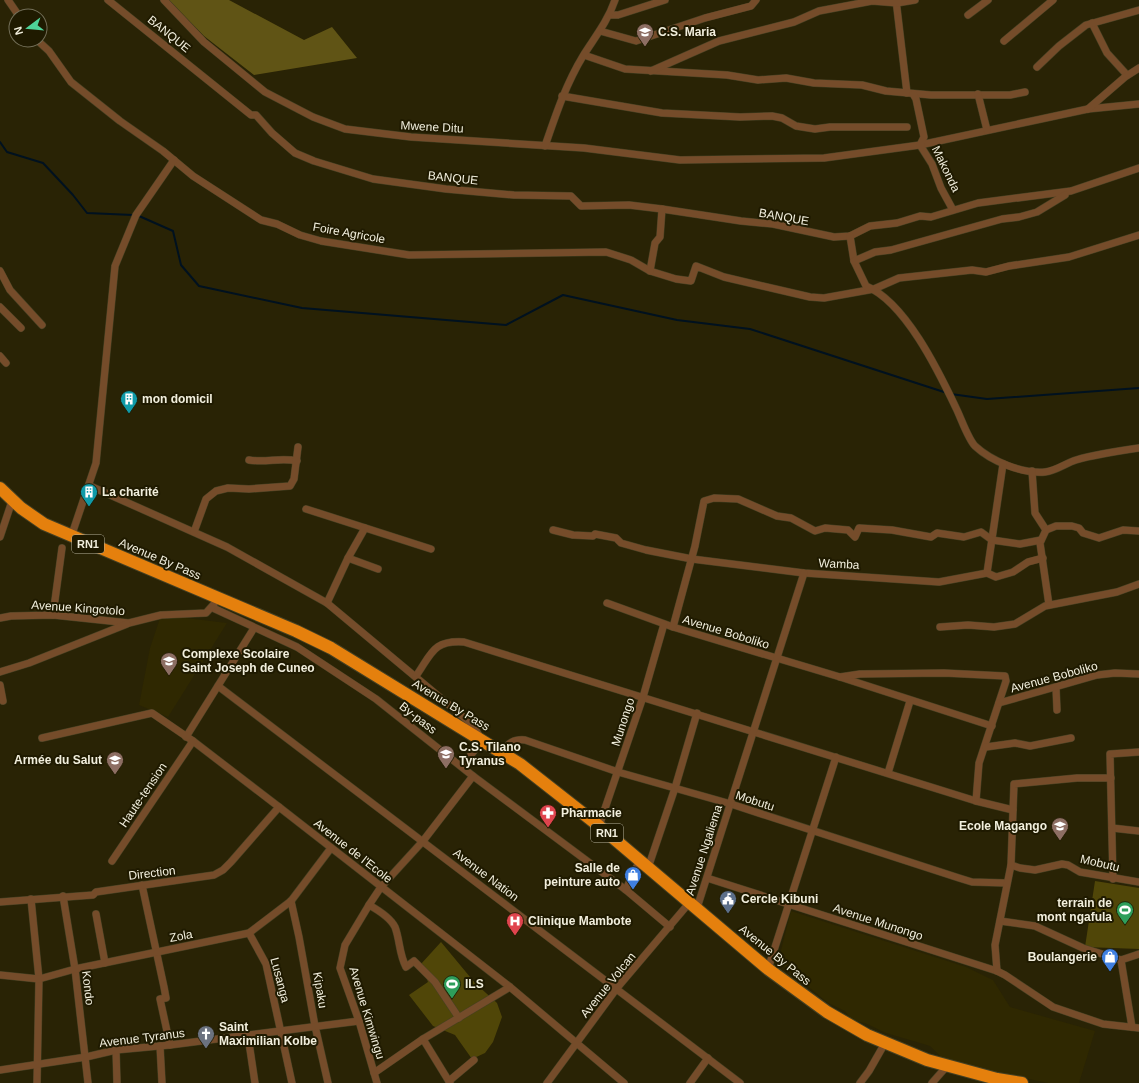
<svg xmlns="http://www.w3.org/2000/svg" width="1139" height="1083" viewBox="0 0 1139 1083" font-family="Helvetica,sans-serif">
  <rect width="100%" height="100%" fill="#292305"/>
  <g fill="#2f2801">
    <path d="M161,615L227,623L168,717L139,705L150,648Z"/>
    <path d="M791,911L966,967L993,980L1010,1007L1095,1031L1079,1083H1048L995,1072L942,1058L930,1046L886,1033L865,1023L852,1021L845,1011L828,1003L781,964L779,958Z"/>
  </g>
  <g fill="#504608">
    <path d="M1095,881L1139,888V949L1085,947Z"/>
    <path d="M441,942L475,983L497,1003L502,1017L493,1042L485,1053L472,1059L455,1035L433,1026L409,995L428,982L421,964Z"/>
  </g>
  <path fill="#605415" d="M169,0H229L304,40L332,27L357,58L254,75L204,36Z"/>
  <g fill="none" stroke-linecap="round" stroke-linejoin="round">
    <g stroke="#00111f" stroke-width="2">
      <path d="M0,142L7,152L43,163L73,195L87,213L133,215"/>
      <path d="M139,216L173,231L181,265L199,286L302,308L506,325L563,295L677,320L750,329L947,393"/>
      <path d="M951,394L987,399L1139,388"/>
    </g>
    <g stroke="#454023" stroke-width="8">
      <g id="street">
        <path d="M8,0L19,16"/>
        <path d="M108,0L251,115H256L272,133L295,153L314,161L373,179L446,189L514,195L571,196L581,206L629,205L662,209L741,221L773,224L834,237L850,236L870,226L897,223L920,216L931,217L978,203L1071,191L1139,168"/>
        <path d="M164,0L204,42L265,92L313,117L345,129L411,137L584,148L680,160L824,158L920,145L1088,109L1139,104"/>
        <path d="M896,0L907,93"/>
        <path d="M610,15H618L665,0"/>
        <path d="M968,15L988,0"/>
        <path d="M1092,23L1107,53L1127,75"/>
        <path d="M600,31L636,41L705,18L751,6L756,0"/>
        <path d="M37,40L49,51L71,82L120,121L163,151L193,176L261,220L277,224L300,235L321,241L409,255L606,252L631,260L650,271L676,279L691,281L696,266L724,277L810,297L824,298L874,289L899,278L972,270L986,272L1009,266L1069,257L1139,235"/>
        <path d="M1004,41L1053,0"/>
        <path d="M584,55L625,69L727,75L758,80L786,78L814,83L862,85L886,91L931,95H1010L1025,92"/>
        <path d="M1037,67L1059,46L1086,25L1139,10"/>
        <path d="M651,71L719,41L794,22L819,11L872,1L897,3L915,0"/>
        <path d="M913,94L916,99L924,137L920,145L932,164L941,188L953,210"/>
        <path d="M978,94L987,130"/>
        <path d="M562,96L662,113L740,117L772,116L782,118L796,126L815,129L830,127H907"/>
        <path d="M1088,109L1125,77L1139,68"/>
        <path d="M545,146C556,114 566,84 583,56C595,37 608,21 615,0"/>
        <path d="M850,236L854,261L866,286C905,302 938,370 956,408C961,418 968,439 975,446C991,461 1022,474 1045,472C1056,471 1066,463 1076,460C1097,454 1118,451 1139,448"/>
        <path d="M854,261L875,252L891,250L1002,219L1019,217L1037,212L1065,195"/>
        <path d="M0,271L10,290L42,325"/>
        <path d="M650,271L655,243L660,237L662,209"/>
        <path d="M0,307L21,328"/>
        <path d="M0,356L6,363"/>
        <path d="M249,460C266,463 281,457 297,461"/>
        <path d="M1032,471L1035,513L1046,530"/>
        <path d="M90,486L227,547L327,603L473,725L482,741L462,766"/>
        <path d="M306,509L431,549"/>
        <path d="M553,530L573,535L593,536L595,534L616,538L621,543L646,550L692,559L804,573L939,582L987,573L996,577L1013,572L1028,562L1043,558"/>
        <path d="M194,532L206,499L216,491L228,488L249,489L290,486L294,479L298,447"/>
        <path d="M0,537L12,501"/>
        <path d="M71,537L96,463L115,266L136,215L174,160"/>
        <path d="M348,558L378,569"/>
        <path d="M987,573L1003,464"/>
        <path d="M327,603L348,558L365,528"/>
        <path d="M607,603L673,627L840,677L992,726"/>
        <path d="M1049,605L1040,543L1046,530L1056,526H1072L1079,528L1083,533L1099,538L1123,530L1139,531"/>
        <path d="M213,608L297,647L376,699L473,776L626,890L670,927"/>
        <path d="M53,615L62,548"/>
        <path d="M0,618L11,616L53,615L129,623L161,615L206,613L214,604"/>
        <path d="M673,627L695,546L704,501L714,498L738,499L777,516L791,518L815,531L825,528L848,530L855,537L859,528L892,530L931,537L937,533L964,537L981,532L992,540L1020,544L1041,540"/>
        <path d="M940,627L968,625L994,627L1015,624L1045,606L1117,592L1139,584"/>
        <path d="M0,672L29,663L127,624"/>
        <path d="M416,676C432,653 433,640 464,642L976,801L1013,810"/>
        <path d="M840,677L860,674L944,673L1005,676L1006,681L979,763L976,801"/>
        <path d="M0,685L3,701"/>
        <path d="M218,686L740,1083"/>
        <path d="M1056,688L1057,710"/>
        <path d="M999,703L1097,675L1115,673L1139,674"/>
        <path d="M186,737L254,628"/>
        <path d="M42,738L152,713L193,741L279,807L510,987L624,1083"/>
        <path d="M986,747L1015,743L1030,746L1071,738"/>
        <path d="M501,752C509,743 513,739 525,740L618,772L731,804L959,878L972,882L1006,883"/>
        <path d="M888,773L910,701"/>
        <path d="M599,826L643,697L664,624"/>
        <path d="M1112,828L1139,831"/>
        <path d="M112,861L193,741"/>
        <path d="M1011,865L1020,868L1035,870L1062,864L1068,865L1080,872L1139,882"/>
        <path d="M648,868L675,788L697,713"/>
        <path d="M707,878L997,971L1005,975L1053,1007L1103,1024L1139,1028"/>
        <path d="M1113,879L1110,754L1139,752"/>
        <path d="M142,885L164,987L166,998L160,999L170,1045"/>
        <path d="M626,890L632,875L640,861"/>
        <path d="M63,896L75,969L88,1083"/>
        <path d="M31,899L39,979L37,1083"/>
        <path d="M291,901L299,937L315,1026L328,1083"/>
        <path d="M0,902L93,895L96,892L214,875L223,870L231,862L279,807"/>
        <path d="M369,905C378,910 390,917 395,927C400,940 399,954 406,967L414,961L435,982L459,1018"/>
        <path d="M697,908L804,573"/>
        <path d="M96,914L105,963"/>
        <path d="M1000,921L1035,926L1083,948L1121,960L1139,954"/>
        <path d="M249,933L266,964L292,1083"/>
        <path d="M1121,960L1132,1027"/>
        <path d="M768,969L836,757"/>
        <path d="M997,971L995,945L1011,865L1014,784L1077,778H1111"/>
        <path d="M0,975L39,979L75,969L249,933L291,901L331,848"/>
        <path d="M248,1036L255,1083"/>
        <path d="M423,1039L450,1083"/>
        <path d="M160,1046L162,1083"/>
        <path d="M116,1050L117,1083"/>
        <path d="M0,1070L86,1057L116,1050L170,1045L359,1021"/>
        <path d="M374,1073L423,1039L510,987"/>
        <path d="M449,1081L474,1060"/>
        <path d="M377,1083L359,1021L340,968L345,945L369,905L381,887L423,841L473,776"/>
        <path d="M547,1083L617,988L690,902"/>
        <path d="M690,1083L708,1058"/>
        <path d="M860,1083L869,1071L885,1043"/>
        <path d="M932,1083L947,1066"/>
      </g>
    </g>
    <g stroke="#454023" stroke-width="14">
      <path id="highway" d="M0,488L21,508L44,524L296,631L331,648L520,764L599,826L768,969L827,1012L867,1035L927,1060L997,1079L1022,1083"/>
    </g>
    <use href="#street" stroke="#754c2a" stroke-width="7"/>
    <use href="#highway" stroke="#e5800d" stroke-width="12"/>
  </g>
  <defs>
    <g id="school-pin" transform="scale(0.9)"><path d="M0 17L-7.5 6A9.5 9.5 0 1 1 7.5 6Z" fill="#8d6e63" stroke="#1f1a00"/><path d="M0-5L7-2L0 1L-7-2ZM-4 1L0 2.5L4 1V4Q0 6-4 4Z" fill="#fff"/></g>
    <g id="building-pin" transform="scale(0.9)"><path d="M0 17L-7.5 6A9.5 9.5 0 1 1 7.5 6Z" fill="#0f9aa8" stroke="#1f1a00"/><path d="M-4-6H4V6H1V3H-1V6H-4ZM-2.5-4.3h1.7v1.8h-1.7ZM.8-4.3h1.7v1.8H.8ZM-2.5-1h1.7V.8h-1.7ZM.8-1h1.7V.8H.8Z" fill="#fff"/></g>
    <g id="pharmacy-pin" transform="scale(0.9)"><path d="M0 17L-7.5 6A9.5 9.5 0 1 1 7.5 6Z" fill="#e0444e" stroke="#1f1a00"/><path d="M-2-6h4v4h4v4h-4v4h-4v-4h-4v-4h4Z" fill="#fff"/></g>
    <g id="shop-pin" transform="scale(0.9)"><path d="M0 17L-7.5 6A9.5 9.5 0 1 1 7.5 6Z" fill="#3f7fe0" stroke="#1f1a00"/><path d="M-5-2.5h2.3a2.7 3.5 0 0 1 5.4 0H5L5.5 6h-11ZM-1.5-2.5h3a1.5 2.3 0 0 0-3 0Z" fill="#fff"/></g>
    <g id="civic-pin" transform="scale(0.9)"><path d="M0 17L-7.5 6A9.5 9.5 0 1 1 7.5 6Z" fill="#5c6f8a" stroke="#1f1a00"/><path d="M-.6-6.5H3V-4.5H.6V-3L4-1V1h2V6H-6V1h2V-1L-.6-3ZM-1.2 2.5V6h2.4V2.5Z" fill="#fff"/></g>
    <g id="stadium-pin" transform="scale(0.9)"><path d="M0 17L-7.5 6A9.5 9.5 0 1 1 7.5 6Z" fill="#2e9e5b" stroke="#1f1a00"/><path d="M0-5a6.5 5 0 1 0 0 10a6.5 5 0 1 0 0-10ZM-3.5-1.8h7v3.6h-7Z" fill="#fff"/></g>
    <g id="hospital-pin" transform="scale(0.9)"><path d="M0 17L-7.5 6A9.5 9.5 0 1 1 7.5 6Z" fill="#e0444e" stroke="#1f1a00"/><path d="M-5-5h3v3.5h4V-5h3V5h-3V1.5h-4V5h-3Z" fill="#fff"/></g>
    <g id="church-pin" transform="scale(0.9)"><path d="M0 17L-7.5 6A9.5 9.5 0 1 1 7.5 6Z" fill="#6b7280" stroke="#1f1a00"/><path d="M-1.2-6h2.4v3.5h3.3v2.4h-3.3V6h-2.4V-.1h-3.3v-2.4h3.3Z" fill="#fff"/></g>
  </defs>
  <g fill-rule="evenodd">
    <use href="#school-pin" x="645" y="32"/>
    <use href="#building-pin" x="129" y="399"/>
    <use href="#building-pin" x="89" y="492"/>
    <use href="#school-pin" x="169" y="661"/>
    <use href="#school-pin" x="446" y="754"/>
    <use href="#school-pin" x="115" y="760"/>
    <use href="#pharmacy-pin" x="548" y="813"/>
    <use href="#school-pin" x="1060" y="826"/>
    <use href="#shop-pin" x="633" y="875"/>
    <use href="#civic-pin" x="728" y="899"/>
    <use href="#stadium-pin" x="1125" y="910"/>
    <use href="#hospital-pin" x="515" y="921"/>
    <use href="#shop-pin" x="1110" y="957"/>
    <use href="#stadium-pin" x="452" y="984"/>
    <use href="#church-pin" x="206" y="1034"/>
  </g>
  <g text-anchor="middle" stroke-width="4" stroke-linejoin="round" paint-order="stroke">
    <g fill="#1f1a00" stroke="#b3af9b" stroke-width="1">
      <rect x="72" y="535" width="32" height="18" rx="3"/>
      <rect x="591" y="824" width="32" height="18" rx="3"/>
    </g>
    <g font-size="11" font-weight="bold" fill="#f2efdd">
      <text x="88" y="548">RN1</text>
      <text x="607" y="837">RN1</text>
    </g>
    <g font-size="12" font-weight="bold" fill="#f2efdd" stroke="#1f1a00" text-anchor="start">
      <text x="658" y="36">C.S. Maria</text>
      <text x="142" y="403">mon domicil</text>
      <text x="102" y="496">La charité</text>
      <text x="182" y="658">Complexe Scolaire<tspan x="182" dy="14">Saint Joseph de Cuneo</tspan></text>
      <text x="459" y="751">C.S. Tilano<tspan x="459" dy="14">Tyranus</tspan></text>
      <text x="102" y="764" text-anchor="end">Armée du Salut</text>
      <text x="561" y="817">Pharmacie</text>
      <text x="1047" y="830" text-anchor="end">Ecole Magango</text>
      <text x="620" y="872" text-anchor="end">Salle de<tspan x="620" dy="14">peinture auto</tspan></text>
      <text x="741" y="903">Cercle Kibuni</text>
      <text x="1112" y="907" text-anchor="end">terrain de<tspan x="1112" dy="14">mont ngafula</tspan></text>
      <text x="528" y="925">Clinique Mambote</text>
      <text x="1097" y="961" text-anchor="end">Boulangerie</text>
      <text x="465" y="988">ILS</text>
      <text x="219" y="1031">Saint<tspan x="219" dy="14">Maximilian Kolbe</tspan></text>
    </g>
    <g font-size="12" fill="#f2efdd" stroke="#1f1a00">
      <text transform="translate(169 34) rotate(39)" y="4">BANQUE</text>
      <text transform="translate(432 127) rotate(3)" y="4">Mwene Ditu</text>
      <text transform="translate(946 169) rotate(64)" y="4">Makonda</text>
      <text transform="translate(453 178) rotate(6)" y="4">BANQUE</text>
      <text transform="translate(784 217) rotate(10)" y="4">BANQUE</text>
      <text transform="translate(349 233) rotate(10)" y="4">Foire Agricole</text>
      <text transform="translate(160 559) rotate(23)" y="4">Avenue By Pass</text>
      <text transform="translate(839 564) rotate(3)" y="4">Wamba</text>
      <text transform="translate(78 608) rotate(4)" y="4">Avenue Kingotolo</text>
      <text transform="translate(726 632) rotate(17)" y="4">Avenue Boboliko</text>
      <text transform="translate(1054 677) rotate(-15)" y="4">Avenue Boboliko</text>
      <text transform="translate(451 705) rotate(31)" y="4">Avenue By Pass</text>
      <text transform="translate(418 718) rotate(38)" y="4">By-pass</text>
      <text transform="translate(623 722) rotate(-72)" y="4">Munongo</text>
      <text transform="translate(143 795) rotate(-56)" y="4">Haute-tension</text>
      <text transform="translate(755 801) rotate(18)" y="4">Mobutu</text>
      <text transform="translate(704 850) rotate(-72)" y="4">Avenue Ngaliema</text>
      <text transform="translate(353 851) rotate(38)" y="4">Avenue de l'Ecole</text>
      <text transform="translate(1100 863) rotate(13)" y="4">Mobutu</text>
      <text transform="translate(152 873) rotate(-7)" y="4">Direction</text>
      <text transform="translate(486 875) rotate(37)" y="4">Avenue Nation</text>
      <text transform="translate(878 922) rotate(18)" y="4">Avenue Munongo</text>
      <text transform="translate(181 936) rotate(-10)" y="4">Zola</text>
      <text transform="translate(775 955) rotate(39)" y="4">Avenue By Pass</text>
      <text transform="translate(280 980) rotate(75)" y="4">Lusanga</text>
      <text transform="translate(608 985) rotate(-51)" y="4">Avenue Volcan</text>
      <text transform="translate(88 988) rotate(83)" y="4">Kondo</text>
      <text transform="translate(320 990) rotate(80)" y="4">Kipaku</text>
      <text transform="translate(367 1013) rotate(73)" y="4">Avenue Kimwingu</text>
      <text transform="translate(142 1038) rotate(-7)" y="4">Avenue Tyranus</text>
    </g>
  </g>
  <g transform="translate(28 28) rotate(254)"><circle r="19" fill="#1f1a00" stroke="#736f58"/>
  <path d="M0-3L7 15L0 10L-7 15Z" fill="#4ed399"/>
  <text y="-6" font-size="11" font-weight="bold" text-anchor="middle" fill="#f2efdd">N</text>
  </g>
</svg>
